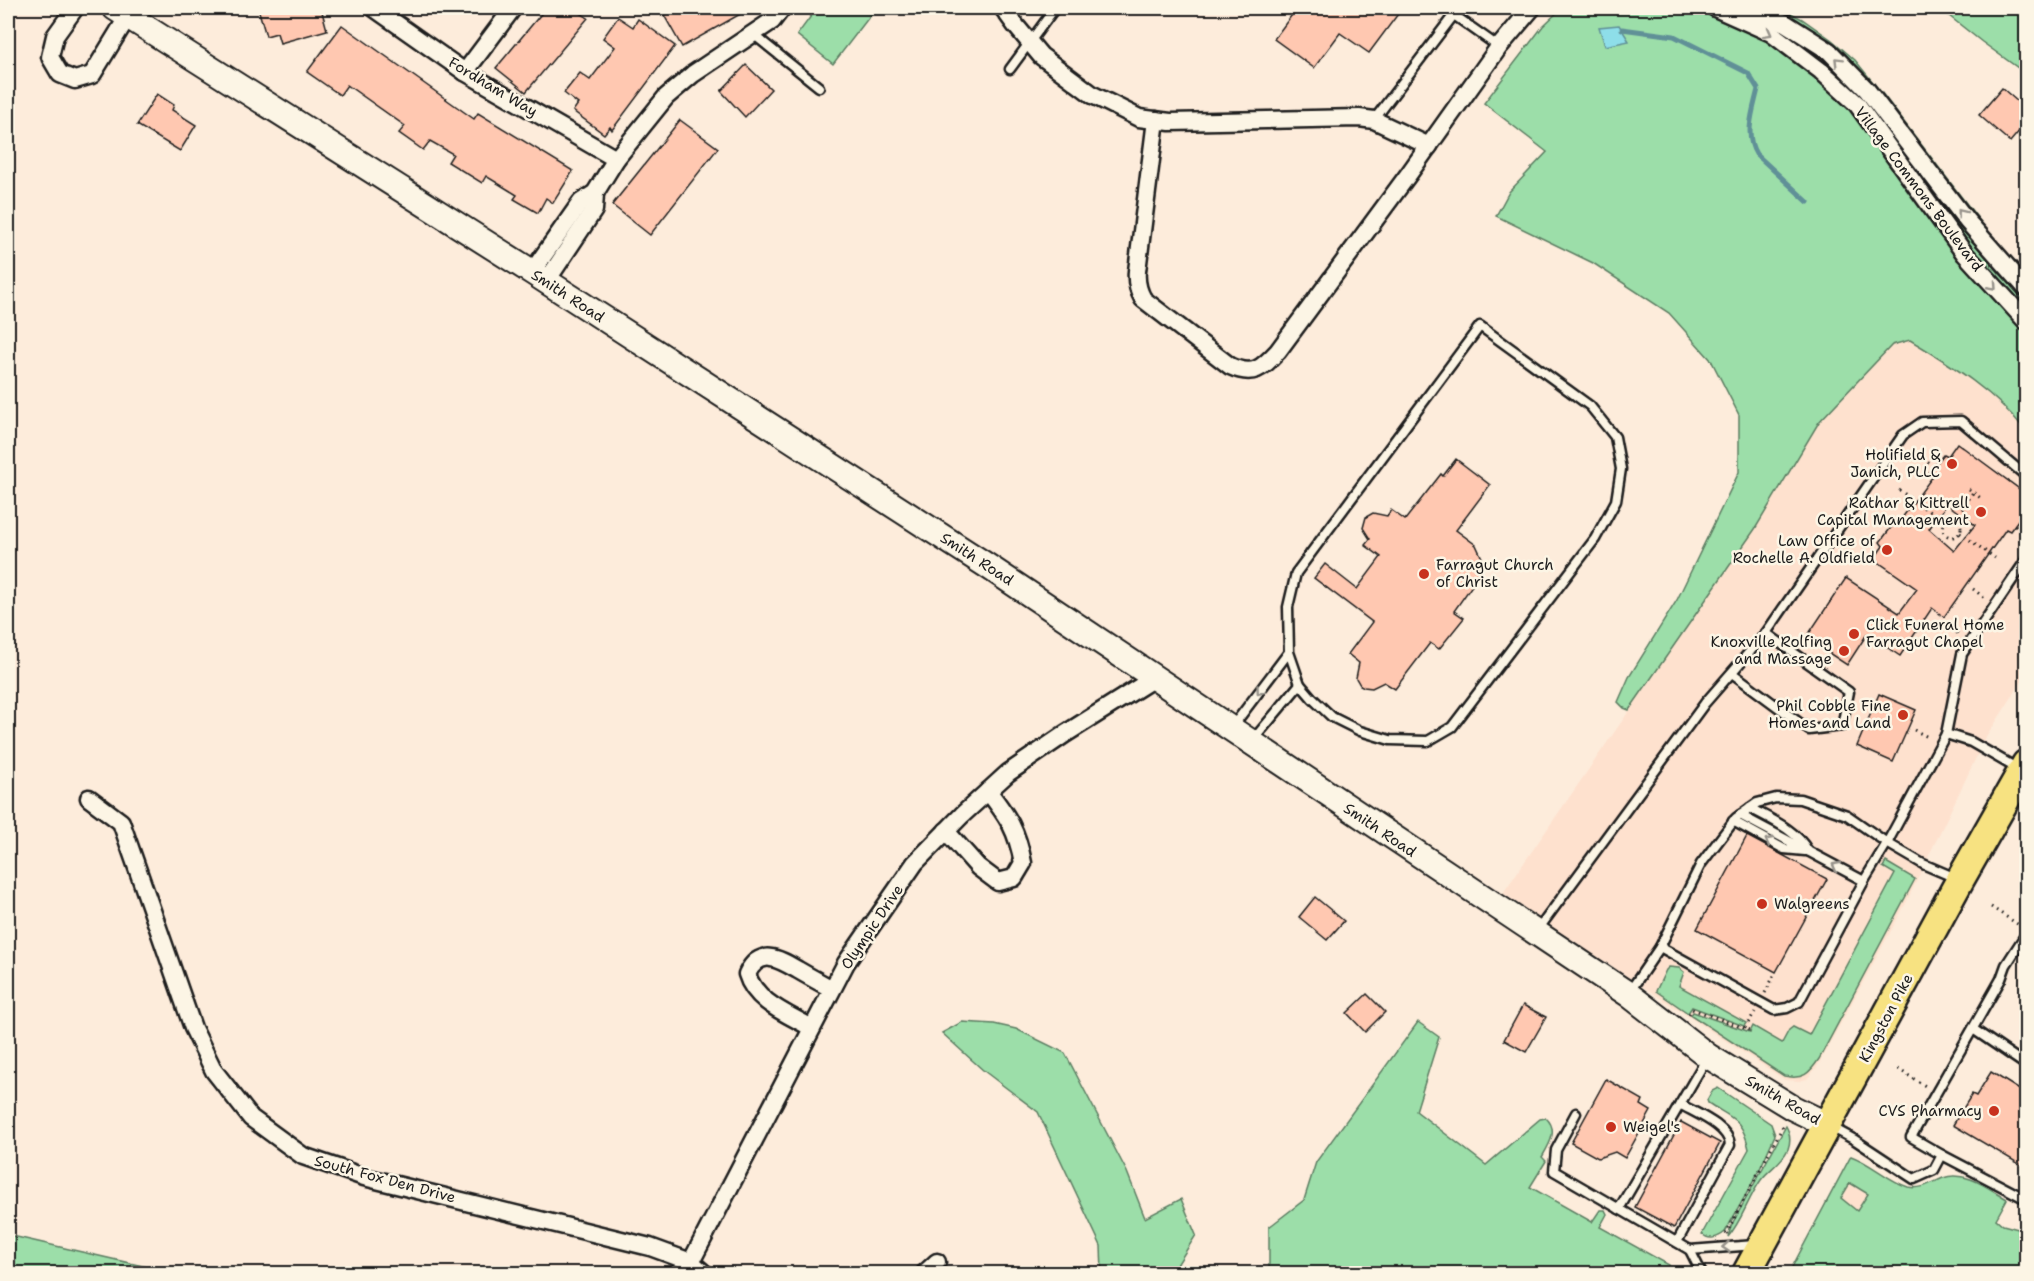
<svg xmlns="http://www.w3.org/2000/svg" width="2034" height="1281" viewBox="0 0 2034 1281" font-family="'Shantell Sans',sans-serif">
  <rect width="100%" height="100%" fill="#fdecdb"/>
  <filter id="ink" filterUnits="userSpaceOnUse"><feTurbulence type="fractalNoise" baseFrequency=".0167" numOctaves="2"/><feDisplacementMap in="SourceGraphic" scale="12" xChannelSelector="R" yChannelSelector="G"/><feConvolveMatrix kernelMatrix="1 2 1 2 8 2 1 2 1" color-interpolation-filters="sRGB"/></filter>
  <g filter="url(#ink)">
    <g fill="#fee1ce">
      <path d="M1910,340L1955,367L2014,416L2026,431V675L1985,739L1906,903L1817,1067L1807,1079L1799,1081L1785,1080L1543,921L1503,893L1755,529L1819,422L1893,345Z"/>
      <path d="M1849,1182L1868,1194L1857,1212L1841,1198Z"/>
    </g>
    <g fill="#9cdea9" stroke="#5c7d62" stroke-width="1.5" fill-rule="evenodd">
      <path d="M817,8H876L833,64L797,35Z"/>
      <path d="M1562,8H1702L1774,44L1803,64L1837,94L1875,142L1972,272L2014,321L2026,330V431C1996,393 1952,365 1910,340L1892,345L1819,422L1755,529L1629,710L1624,708L1618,702L1629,677L1677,600L1739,472V415L1711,360L1669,313L1593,263L1496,216L1509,192L1547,152L1484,103L1543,26Z"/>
      <path d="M1777,8H1782L1802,19L1832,40L1855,60L1881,92L1999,246L1817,36L1781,12Z"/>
      <path d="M1939,8H2026V72L2021,70L1982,42Z"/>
      <path d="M1931,189L1935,190L1999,273L2026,299V312L1991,277L1929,190Z"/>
      <path d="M1886,862L1915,879L1819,1059C1809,1074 1803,1080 1784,1076L1691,1015L1693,1012L1750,1032L1753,1026L1782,1043L1789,1030L1793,1027L1809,1035L1895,874L1883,867Z"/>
      <path d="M1669,967L1679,968L1684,972L1679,986L1746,1023L1744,1026L1692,1007L1688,1013L1656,991L1666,970Z"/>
      <path d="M962,1022L994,1024L1016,1029L1065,1053L1127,1172L1145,1218L1181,1199L1196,1235L1172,1273H1102L1101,1246L1038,1112L984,1071L942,1033Z"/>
      <path d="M1418,1022L1439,1037L1416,1111L1486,1165L1540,1119L1546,1118C1559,1130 1549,1145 1542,1157L1546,1161L1530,1187L1592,1222L1600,1210H1605L1607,1214L1600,1227L1669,1265L1673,1273H1269V1227L1304,1200L1316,1162Z"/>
      <path d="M1718,1088L1771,1124L1775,1135L1759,1171L1725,1232C1718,1238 1709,1241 1702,1234L1749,1149C1742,1118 1733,1119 1708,1103L1707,1100L1712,1091Z"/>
      <path d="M1786,1126C1790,1133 1791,1141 1788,1149C1782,1163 1769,1169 1761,1180C1748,1198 1742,1221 1728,1237L1731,1226Z"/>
      <path d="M1851,1156C1871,1163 1888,1181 1908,1187C1922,1190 1931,1183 1943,1178C1966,1170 1988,1188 2007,1199L1996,1219L2003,1225L2026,1231V1273H1789ZM1850,1183L1868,1194L1857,1211L1841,1198Z"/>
      <path d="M8,1235L160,1270L164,1273H8Z"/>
    </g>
    <path fill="#8edee9" stroke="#609097" stroke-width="1.5" d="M1619,25L1629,41L1605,46L1599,27Z"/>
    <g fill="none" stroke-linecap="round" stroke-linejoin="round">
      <path stroke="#609097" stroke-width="5" d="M1622,29L1674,36L1748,73L1758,89C1753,111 1744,134 1756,154L1808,202"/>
    </g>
    <g fill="#ffc8b1" stroke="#1c1c1c" stroke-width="1.5" fill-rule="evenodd">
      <path d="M258,8H321L327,30L280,43L277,33L266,36Z"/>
      <path d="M546,8H573L588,18L526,92L496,68Z"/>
      <path d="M667,8H751L682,47L664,15L670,12Z"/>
      <path d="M1297,8H1389L1398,14L1369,53L1340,33L1314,68L1274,39Z"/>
      <path d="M618,17L633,27L638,19L675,46L612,130L610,127L604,134L573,111L578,104L564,93L580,73L590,80L615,47L603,38Z"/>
      <path d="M342,25L474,119L478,113L573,171L553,203L546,198L538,213L514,199L517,195L486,176L482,183L448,162L453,154L430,141L423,150L399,133L405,126L347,85L340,95L307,72Z"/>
      <path d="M746,65L771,89L745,117L721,91Z"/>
      <path d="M2002,88L2026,109V123L2010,142L1979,115Z"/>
      <path d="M157,94L174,105L172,110L196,125L180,151L137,125Z"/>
      <path d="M680,120L718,148L650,235L612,205Z"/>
      <path d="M1957,443L2026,494V501L2021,509L2024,512L2010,531L2006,529L1944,617L1932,608L1900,656L1867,634L1847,665L1806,638L1846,578L1899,613L1917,589L1874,559L1883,546L1880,542L1893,525L1896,526L1933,476L1929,473L1934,466L1944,454L1948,456ZM1947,504L1975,525L1954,551L1929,529Z"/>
      <path d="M1456,459L1490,485L1456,530L1476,545L1482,558L1483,564L1478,577L1454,611L1464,618L1439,649L1430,643L1395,689L1384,682L1372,688L1364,687L1360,685L1356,678L1359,663L1348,654L1372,622L1314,578L1325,564L1357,589L1381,557L1365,545L1370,539L1363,528L1366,517L1373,513L1387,516L1391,510L1405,520L1441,474L1443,476Z"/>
      <path d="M1879,694L1916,710L1893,762L1857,746Z"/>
      <path d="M1747,836L1827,879L1776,972L1697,929Z"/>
      <path d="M1315,897L1344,921L1327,940L1299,917Z"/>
      <path d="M1367,994L1385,1012L1365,1032L1347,1013Z"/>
      <path d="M1523,1005L1546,1017L1526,1052L1504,1040Z"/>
      <path d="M1991,1072L2026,1094V1168L1953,1125L1972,1094L1976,1096Z"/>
      <path d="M1606,1079L1643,1100L1641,1105L1651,1111L1625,1158L1615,1152L1598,1158L1571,1143Z"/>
      <path d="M1681,1122L1720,1143L1674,1228L1635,1207Z"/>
    </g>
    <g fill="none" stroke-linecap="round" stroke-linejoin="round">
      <g stroke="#1c1c1c" stroke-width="13">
        <g id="lane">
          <path d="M1444,8L1499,47"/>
          <path d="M753,34L819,87"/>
          <path d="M1010,69L1055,8"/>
          <path d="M1374,120L1459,8"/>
          <path d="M1732,673L1809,730L1842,726L1849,692L1766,633"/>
          <path d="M1233,726L1289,652L1288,607L1296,573L1480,326L1590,406L1615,437L1621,469L1616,501L1595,539L1452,727L1428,741L1390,740L1360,731L1332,717L1312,698L1300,684L1289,652"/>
          <path d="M1946,734L1971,742L2018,769"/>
          <path d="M1253,740L1300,684"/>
          <path d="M1750,808C1772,820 1795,829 1808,851"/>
          <path d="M1740,815L1864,881"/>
          <path d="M1733,821L1784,849L1805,851"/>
          <path d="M1537,931L1705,703L1766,633L1903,435L1922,422L1961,421L2026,476"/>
          <path d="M1660,947L1774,1010L1787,1008L1799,1002L1864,881L1887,843L1946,734L1962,654L2026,560"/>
          <path d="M1630,991L1660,947L1701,864L1736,818L1757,803L1776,798L1800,799L1847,815L1887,843L1923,864L1958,879"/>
          <path d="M1973,1029L2026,1065"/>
          <path d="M1576,1113L1556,1150L1554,1171L1690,1250L1702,1274"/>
          <path d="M1831,1127L1855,1140L1914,1179L1934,1170L1942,1155L1911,1137L2001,979L2006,965L2026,934"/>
          <path d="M1942,1155L2026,1199"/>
          <path d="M1619,1209L1708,1056"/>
          <path d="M1677,1242L1730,1145C1729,1126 1695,1113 1680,1104"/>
          <path d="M1690,1250L1755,1245"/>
        </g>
      </g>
      <g stroke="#1c1c1c" stroke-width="21">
        <g id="street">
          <path d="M75,8L55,36L50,57L60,74L75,80L92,75L133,8"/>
          <path d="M374,8L465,72L616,159"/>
          <path d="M1003,8L1016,26L1041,56L1093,95L1139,118L1170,122L1359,118L1374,120L1429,146"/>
          <path d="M1715,8L1771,33L1821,71L1857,104L1965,254L2026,321"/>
          <path d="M1748,8L1785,23L1829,51L1867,90L1967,221L2026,288"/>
          <path d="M465,72L513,8"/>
          <path d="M1156,120L1137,271C1136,281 1138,290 1143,299L1230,366C1254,377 1262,368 1278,351L1408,175L1499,47L1532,8"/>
          <path d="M532,272L581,202L595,193L616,159L666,97L693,74L772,21L782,8"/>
          <path d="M546,282L594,210L595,193"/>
          <path d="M89,798L121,822L193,1028L214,1071L251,1118L303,1156L364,1177L650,1247L691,1262L705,1274"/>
          <path d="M946,831L978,867L998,882L1014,878L1023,863C1017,830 1008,817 988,791"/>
          <path d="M812,1028C788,1014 755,1002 747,974C760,947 779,959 798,970C810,977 821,983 832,989"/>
          <path d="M691,1262L846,963L915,863L962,815L1008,773L1065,734L1154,678"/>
          <path d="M924,1274L937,1262"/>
        </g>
      </g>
      <g stroke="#1c1c1c" stroke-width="28">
        <path id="secondary" d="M115,8L532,272L986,565L1628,994L1708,1056L1793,1108L1828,1125"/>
      </g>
      <g stroke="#1c1c1c" stroke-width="32">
        <path id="primary" d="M1746,1274L1960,880L2026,764"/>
      </g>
      <g stroke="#1c1c1c" stroke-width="3" stroke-dasharray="1.5 4.5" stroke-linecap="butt">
        <path d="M1923,458L1934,466"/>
        <path d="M1969,489L1982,499"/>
        <path d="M1899,490L1944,522"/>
        <circle cx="1952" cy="528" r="9"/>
        <path d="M1956,520L1973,492"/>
        <path d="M2015,525L2026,535"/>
        <path d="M1960,533L1995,558"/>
        <path d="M1973,589L1986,599"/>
        <path d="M1947,625L1960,635"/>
        <path d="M1914,730L1930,738"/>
        <path d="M1991,907L2019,925"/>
        <path d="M1765,993L1776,972"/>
        <path d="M1689,1014L1692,1009L1750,1030"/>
        <path d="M1745,1028L1755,1012"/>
        <path d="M1898,1069L1927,1087"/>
        <path d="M1726,1234L1783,1126"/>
      </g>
      <use href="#lane" stroke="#fcf5e5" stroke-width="8"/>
      <use href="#street" stroke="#fcf5e5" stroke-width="16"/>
      <use href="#secondary" stroke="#fcf5e5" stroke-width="24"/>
      <use href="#primary" stroke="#f7e281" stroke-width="27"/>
    </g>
    <defs><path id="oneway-chevron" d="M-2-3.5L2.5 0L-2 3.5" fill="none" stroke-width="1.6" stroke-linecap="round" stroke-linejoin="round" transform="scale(1.5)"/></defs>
    <g stroke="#97938b">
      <use href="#oneway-chevron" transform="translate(1768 33) rotate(29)"/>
      <use href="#oneway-chevron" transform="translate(1838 61) rotate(-135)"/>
      <use href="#oneway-chevron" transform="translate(1961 213) rotate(-128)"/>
      <use href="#oneway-chevron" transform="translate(1993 286) rotate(48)"/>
      <use href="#oneway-chevron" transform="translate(1260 691) rotate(126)"/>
      <use href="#oneway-chevron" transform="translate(1769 841) rotate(-152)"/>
      <use href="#oneway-chevron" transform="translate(1836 866) rotate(-152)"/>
      <use href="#oneway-chevron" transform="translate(1726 1247) rotate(176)"/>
    </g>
  </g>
  <g fill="#c8321e" stroke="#fcf5e5" stroke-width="2">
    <circle cx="1952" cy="464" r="6"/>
    <circle cx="1981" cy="512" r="6"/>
    <circle cx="1887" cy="550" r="6"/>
    <circle cx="1424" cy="574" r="6"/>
    <circle cx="1854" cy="634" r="6"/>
    <circle cx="1844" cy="651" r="6"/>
    <circle cx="1903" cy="715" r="6"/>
    <circle cx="1762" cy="904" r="6"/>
    <circle cx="1994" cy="1111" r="6"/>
    <circle cx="1611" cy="1127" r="6"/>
  </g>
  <g text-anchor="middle" stroke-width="5" stroke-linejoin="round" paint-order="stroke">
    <g font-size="15" fill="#1c1c1c" stroke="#fcf5e5">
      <text transform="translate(493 87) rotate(31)" y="5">Fordham Way</text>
      <text transform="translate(1919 189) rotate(53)" y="5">Village Commons Boulevard</text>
      <text transform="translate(568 296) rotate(33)" y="5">Smith Road</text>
      <text transform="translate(977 559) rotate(33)" y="5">Smith Road</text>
      <text transform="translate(1380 830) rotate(34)" y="5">Smith Road</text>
      <text transform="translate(872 927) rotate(-56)" y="5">Olympic Drive</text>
      <text transform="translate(1886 1018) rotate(-62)" y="5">Kingston Pike</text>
      <text transform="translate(1783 1100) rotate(30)" y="5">Smith Road</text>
      <text transform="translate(385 1179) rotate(15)" y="5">South Fox Den Drive</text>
    </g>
    <g font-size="15" fill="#1c1c1c" stroke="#fcf5e5" text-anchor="end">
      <text x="1940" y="460">Holifield &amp;<tspan x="1940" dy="17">Janich, PLLC</tspan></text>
      <text x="1969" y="508">Rathar &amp; Kittrell<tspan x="1969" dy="17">Capital Management</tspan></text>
      <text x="1875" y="546">Law Office of<tspan x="1875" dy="17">Rochelle A. Oldfield</tspan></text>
      <text x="1436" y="570" text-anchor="start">Farragut Church<tspan x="1436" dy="17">of Christ</tspan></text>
      <text x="1866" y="630" text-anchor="start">Click Funeral Home<tspan x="1866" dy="17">Farragut Chapel</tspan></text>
      <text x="1832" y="647">Knoxville Rolfing<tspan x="1832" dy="17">and Massage</tspan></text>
      <text x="1891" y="711">Phil Cobble Fine<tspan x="1891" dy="17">Homes and Land</tspan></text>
      <text x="1774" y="909" text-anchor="start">Walgreens</text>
      <text x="1982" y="1116">CVS Pharmacy</text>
      <text x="1623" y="1132" text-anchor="start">Weigel's</text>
    </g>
  </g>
  <rect width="2034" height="1281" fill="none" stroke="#fcf5e5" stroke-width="30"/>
  <rect x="15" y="15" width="2004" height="1251" fill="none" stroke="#1c1c1c" stroke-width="2" filter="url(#ink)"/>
</svg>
